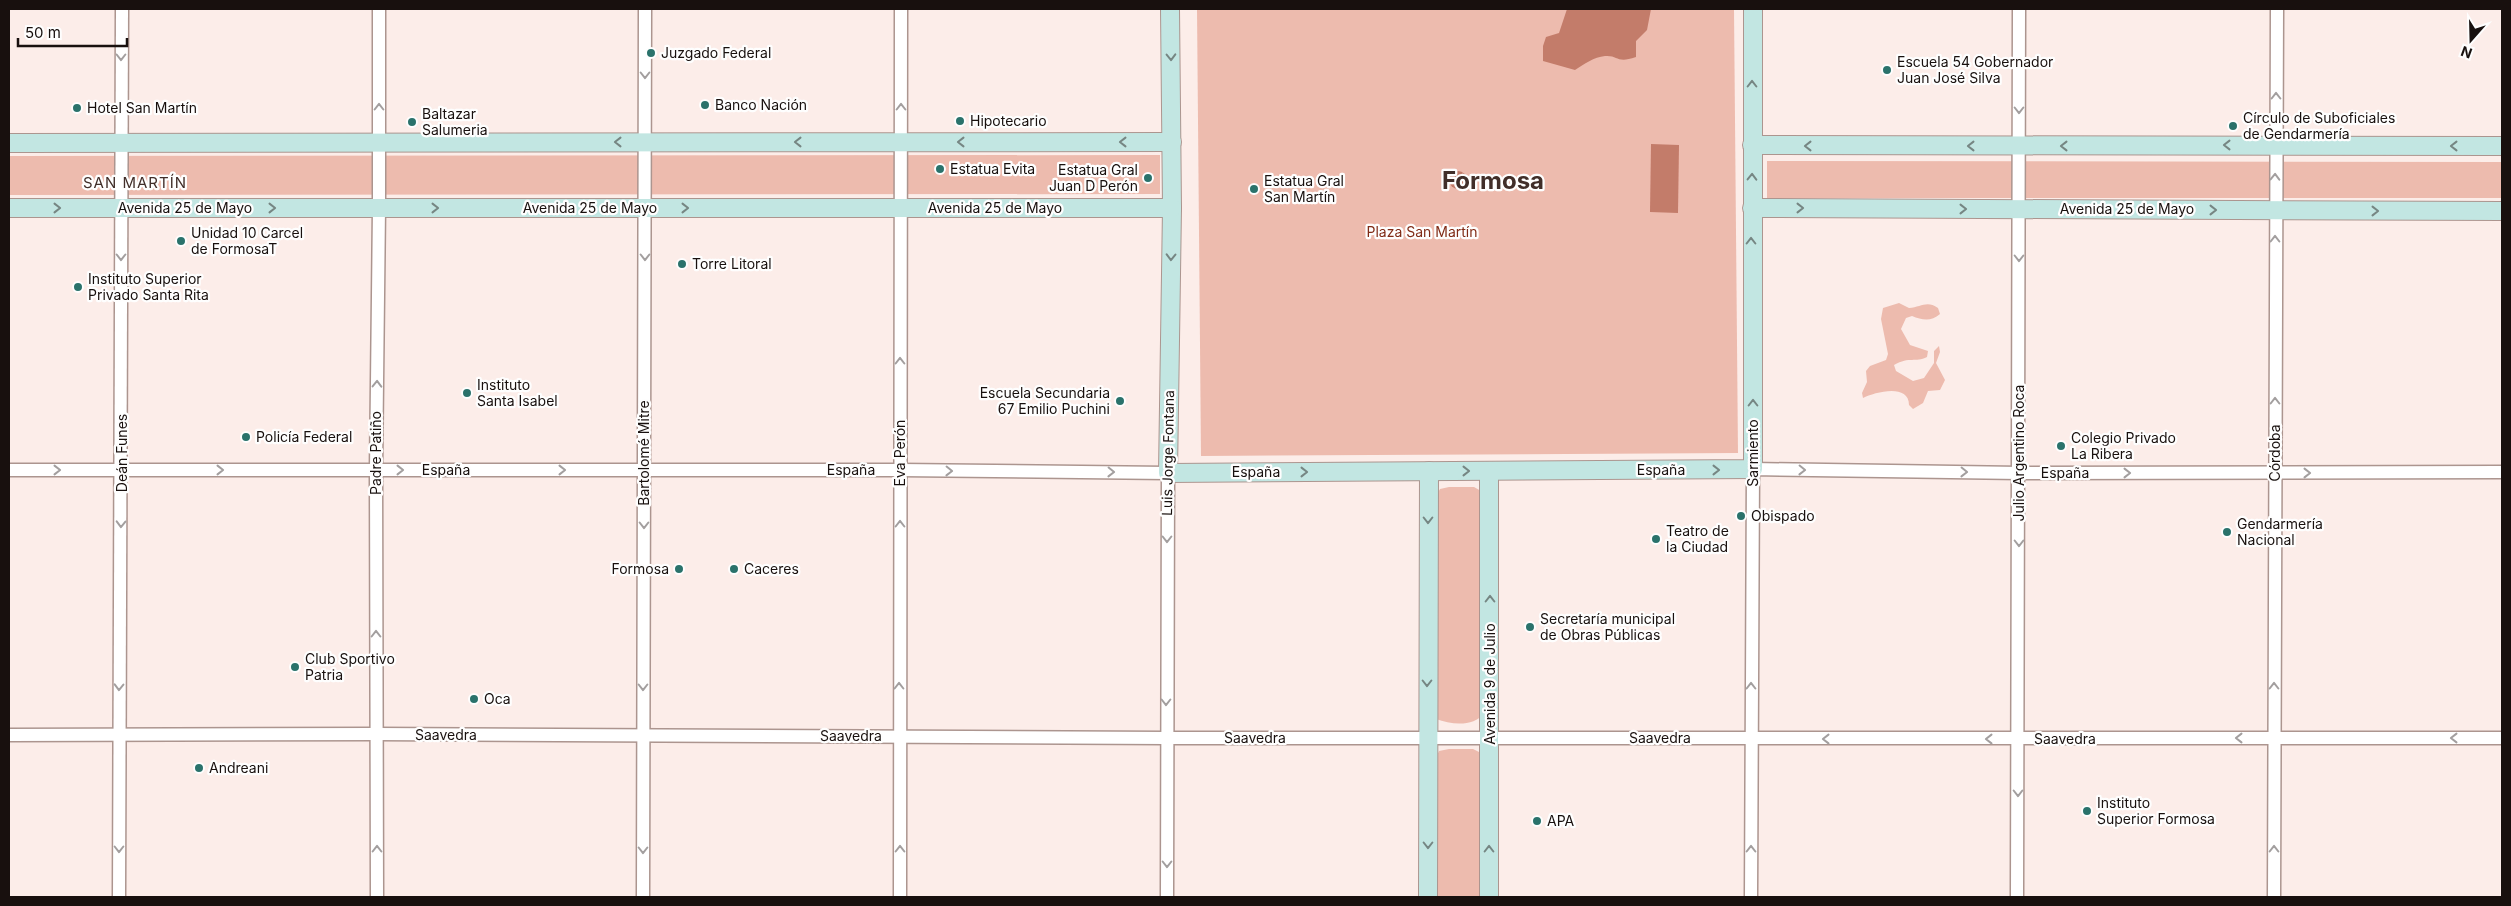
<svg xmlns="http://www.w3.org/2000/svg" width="2511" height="906" viewBox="0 0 2511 906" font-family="Inter,sans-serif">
  <rect width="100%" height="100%" fill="#fcede9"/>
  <g fill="#edbbae">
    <path d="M1197,9H1734L1738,453L1201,456Z"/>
    <path d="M1160,155V194L9,195V156Z"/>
    <path d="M1767,161L2502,162V198H1767Z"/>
    <path d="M1899,303L1909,308C1921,307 1927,300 1938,308L1940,314C1931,322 1922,320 1912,316L1906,318L1901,329L1910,345L1928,351L1927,357C1915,363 1910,356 1894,365L1896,371L1913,381L1924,378L1934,363V351L1939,346L1940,352L1936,363L1945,380L1940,390L1928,391L1923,403L1913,409L1909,405C1909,383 1875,392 1863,398L1862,393L1867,382L1866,371L1870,366L1886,360L1888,354L1881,319L1883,308Z"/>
    <path d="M1449,487H1474L1481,491L1484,713C1474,727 1452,725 1436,719L1435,498L1440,489Z"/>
    <path d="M1449,749H1473L1481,753L1484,897H1435V760L1439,751Z"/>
  </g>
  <g fill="#c37c6a">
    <path d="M1567,9H1651L1647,30L1636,41V57C1616,64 1619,55 1605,56C1594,57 1584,64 1575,70L1543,61V46L1546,37L1559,33Z"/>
    <path d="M1651,144L1679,145L1678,213L1650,212Z"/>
    <circle cx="1458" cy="180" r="9"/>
  </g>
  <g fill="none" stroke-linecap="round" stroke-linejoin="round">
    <g stroke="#ac958f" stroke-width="15">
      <g id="street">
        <path d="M9,470H900L1168,473L1167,897"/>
        <path d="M9,735L377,734L1166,738H2502"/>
        <path d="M119,897L122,9"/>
        <path d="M377,897L376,470L379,208V9"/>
        <path d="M643,897L645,9"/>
        <path d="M900,897L901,9"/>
        <path d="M1751,897L1753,469L2020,473L2502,472"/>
        <path d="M2017,897L2019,9"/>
        <path d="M2274,897L2277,9"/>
      </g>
    </g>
    <g stroke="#ac958f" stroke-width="20">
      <g id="secondary">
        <path d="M1170,9L1172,208L1168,473L1753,469V9"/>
        <path d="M9,143L1172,142"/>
        <path d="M1752,145L2502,146"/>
        <path d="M9,208H1172"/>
        <path d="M1752,208L2502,211"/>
        <path d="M1428,897L1429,471"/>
        <path d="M1489,897V471"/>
      </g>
    </g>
    <use href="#street" stroke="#fff" stroke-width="12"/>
    <use href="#secondary" stroke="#c2e6e2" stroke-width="18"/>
  </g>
  <defs><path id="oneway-chevron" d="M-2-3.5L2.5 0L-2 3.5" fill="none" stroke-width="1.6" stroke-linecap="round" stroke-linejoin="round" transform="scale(1.25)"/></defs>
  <g stroke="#a39f9f">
    <use href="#oneway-chevron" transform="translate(121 57) rotate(90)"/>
    <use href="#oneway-chevron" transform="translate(645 75) rotate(90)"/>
    <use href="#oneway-chevron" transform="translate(2276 96) rotate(-90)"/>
    <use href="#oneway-chevron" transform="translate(379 107) rotate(-90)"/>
    <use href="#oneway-chevron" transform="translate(901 107) rotate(-90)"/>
    <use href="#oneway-chevron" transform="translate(2019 110) rotate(90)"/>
    <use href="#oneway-chevron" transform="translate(2275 177) rotate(-89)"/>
    <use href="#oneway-chevron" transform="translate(2275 239) rotate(-90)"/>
    <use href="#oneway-chevron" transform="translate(121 257) rotate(90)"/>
    <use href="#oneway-chevron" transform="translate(645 257) rotate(90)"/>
    <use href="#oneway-chevron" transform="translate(2019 258) rotate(90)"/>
    <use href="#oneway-chevron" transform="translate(900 361) rotate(-90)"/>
    <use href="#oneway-chevron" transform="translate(377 384) rotate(-89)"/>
    <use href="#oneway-chevron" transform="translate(2275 401) rotate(-90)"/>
    <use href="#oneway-chevron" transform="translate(57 470)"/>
    <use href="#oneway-chevron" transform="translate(220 470)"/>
    <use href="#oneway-chevron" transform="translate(400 470)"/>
    <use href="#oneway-chevron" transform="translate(562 470)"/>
    <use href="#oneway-chevron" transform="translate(1802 470) rotate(1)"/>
    <use href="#oneway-chevron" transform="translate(949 471) rotate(1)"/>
    <use href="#oneway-chevron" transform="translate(1111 472) rotate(1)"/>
    <use href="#oneway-chevron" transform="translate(1964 472) rotate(1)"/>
    <use href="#oneway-chevron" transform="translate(2127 473)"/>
    <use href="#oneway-chevron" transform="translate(2307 473)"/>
    <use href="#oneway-chevron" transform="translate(121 524) rotate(91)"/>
    <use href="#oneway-chevron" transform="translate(900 524) rotate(-90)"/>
    <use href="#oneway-chevron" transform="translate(644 525) rotate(90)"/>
    <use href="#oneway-chevron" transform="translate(1167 539) rotate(90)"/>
    <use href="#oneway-chevron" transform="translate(2019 543) rotate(90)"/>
    <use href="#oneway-chevron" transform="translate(376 634) rotate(-90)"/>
    <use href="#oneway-chevron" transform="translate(899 686) rotate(-90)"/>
    <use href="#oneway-chevron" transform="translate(1751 686) rotate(-90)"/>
    <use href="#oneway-chevron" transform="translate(2274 686) rotate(-90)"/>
    <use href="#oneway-chevron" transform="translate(119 687) rotate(91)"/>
    <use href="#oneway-chevron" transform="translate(643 687) rotate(90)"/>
    <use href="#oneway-chevron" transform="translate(1166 702) rotate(90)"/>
    <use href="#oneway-chevron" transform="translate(2239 738) rotate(180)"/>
    <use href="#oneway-chevron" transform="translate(2454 738) rotate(-180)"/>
    <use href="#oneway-chevron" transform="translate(1826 739) rotate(-180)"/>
    <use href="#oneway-chevron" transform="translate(1989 739) rotate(-180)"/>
    <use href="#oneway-chevron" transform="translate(2018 793) rotate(90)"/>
    <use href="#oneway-chevron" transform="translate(119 849) rotate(90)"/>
    <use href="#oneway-chevron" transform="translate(377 849) rotate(-90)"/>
    <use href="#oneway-chevron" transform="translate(900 849) rotate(-90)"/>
    <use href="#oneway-chevron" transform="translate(1751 849) rotate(-90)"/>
    <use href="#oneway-chevron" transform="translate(2274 849) rotate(-90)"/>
    <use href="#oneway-chevron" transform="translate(643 850) rotate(90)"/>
    <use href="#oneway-chevron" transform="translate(1167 864) rotate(90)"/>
  </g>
  <g stroke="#768683">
    <use href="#oneway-chevron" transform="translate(1171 57) rotate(89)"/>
    <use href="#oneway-chevron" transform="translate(1752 84) rotate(-90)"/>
    <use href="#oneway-chevron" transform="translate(618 142) rotate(180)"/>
    <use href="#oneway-chevron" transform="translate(798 142) rotate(180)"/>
    <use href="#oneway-chevron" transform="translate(961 142) rotate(180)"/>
    <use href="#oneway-chevron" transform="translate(1123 142) rotate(-180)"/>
    <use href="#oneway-chevron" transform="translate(2227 145) rotate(180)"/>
    <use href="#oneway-chevron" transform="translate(1808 146) rotate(-180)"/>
    <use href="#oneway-chevron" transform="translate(1971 146) rotate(-180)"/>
    <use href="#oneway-chevron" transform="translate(2064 146) rotate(180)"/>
    <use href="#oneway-chevron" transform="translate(2454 146) rotate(-180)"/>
    <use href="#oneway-chevron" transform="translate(1752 177) rotate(-89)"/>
    <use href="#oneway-chevron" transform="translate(57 208)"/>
    <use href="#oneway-chevron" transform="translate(272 208)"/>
    <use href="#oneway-chevron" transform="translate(435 208)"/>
    <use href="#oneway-chevron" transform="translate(685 208)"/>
    <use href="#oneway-chevron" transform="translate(1800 208)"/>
    <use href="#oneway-chevron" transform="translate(1963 209)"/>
    <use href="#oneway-chevron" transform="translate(2213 210)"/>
    <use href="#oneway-chevron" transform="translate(2375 211)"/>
    <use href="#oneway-chevron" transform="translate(1751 241) rotate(-90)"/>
    <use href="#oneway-chevron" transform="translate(1171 257) rotate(91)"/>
    <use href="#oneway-chevron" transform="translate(1753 403) rotate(-90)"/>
    <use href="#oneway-chevron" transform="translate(1716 470)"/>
    <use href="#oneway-chevron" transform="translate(1466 471)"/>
    <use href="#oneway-chevron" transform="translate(1304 472)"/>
    <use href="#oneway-chevron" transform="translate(1428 520) rotate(90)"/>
    <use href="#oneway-chevron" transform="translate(1490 599) rotate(-90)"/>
    <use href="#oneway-chevron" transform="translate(1427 683) rotate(90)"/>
    <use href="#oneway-chevron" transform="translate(1428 845) rotate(90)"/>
    <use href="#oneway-chevron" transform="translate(1489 849) rotate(-90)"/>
  </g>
  <g fill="#2a726b" stroke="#fefefe" stroke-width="2">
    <circle cx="651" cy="53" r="5"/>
    <circle cx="1887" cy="70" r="5"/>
    <circle cx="705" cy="105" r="5"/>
    <circle cx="77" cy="108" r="5"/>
    <circle cx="960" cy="121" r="5"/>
    <circle cx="412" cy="122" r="5"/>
    <circle cx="2233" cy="126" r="5"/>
    <circle cx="940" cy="169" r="5"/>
    <circle cx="1148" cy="178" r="5"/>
    <circle cx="1254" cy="189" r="5"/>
    <circle cx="181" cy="241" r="5"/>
    <circle cx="682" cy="264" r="5"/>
    <circle cx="78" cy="287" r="5"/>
    <circle cx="467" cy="393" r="5"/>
    <circle cx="1120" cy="401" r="5"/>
    <circle cx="246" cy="437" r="5"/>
    <circle cx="2061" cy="446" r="5"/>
    <circle cx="1741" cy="516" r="5"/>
    <circle cx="2227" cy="532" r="5"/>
    <circle cx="1656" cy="539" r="5"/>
    <circle cx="679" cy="569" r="5"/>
    <circle cx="734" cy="569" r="5"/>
    <circle cx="1530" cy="627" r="5"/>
    <circle cx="295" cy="667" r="5"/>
    <circle cx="474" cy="699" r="5"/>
    <circle cx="199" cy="768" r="5"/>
    <circle cx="2087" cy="811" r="5"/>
    <circle cx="1537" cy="821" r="5"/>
  </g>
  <g text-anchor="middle" stroke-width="4.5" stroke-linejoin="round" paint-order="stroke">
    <g font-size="14" fill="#18100e" stroke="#fefefe" text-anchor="start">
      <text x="661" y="58">Juzgado Federal</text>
      <text x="1897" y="67">Escuela 54 Gobernador<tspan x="1897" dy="16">Juan José Silva</tspan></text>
      <text x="715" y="110">Banco Nación</text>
      <text x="87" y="113">Hotel San Martín</text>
      <text x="422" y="119">Baltazar<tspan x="422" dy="16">Salumeria</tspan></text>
      <text x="2243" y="123">Círculo de Suboficiales<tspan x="2243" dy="16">de Gendarmería</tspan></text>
      <text x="970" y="126">Hipotecario</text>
      <text x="950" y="174">Estatua Evita</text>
      <text x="1138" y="175" text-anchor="end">Estatua Gral<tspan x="1138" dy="16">Juan D Perón</tspan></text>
      <text x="1264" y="186">Estatua Gral<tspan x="1264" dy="16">San Martín</tspan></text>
      <text x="191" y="238">Unidad 10 Carcel<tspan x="191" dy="16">de FormosaT</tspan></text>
      <text x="692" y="269">Torre Litoral</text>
      <text x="88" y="284">Instituto Superior<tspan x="88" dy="16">Privado Santa Rita</tspan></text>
      <text x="477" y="390">Instituto<tspan x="477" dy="16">Santa Isabel</tspan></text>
      <text x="1110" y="398" text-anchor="end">Escuela Secundaria<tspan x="1110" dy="16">67 Emilio Puchini</tspan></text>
      <text x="256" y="442">Policía Federal</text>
      <text x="2071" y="443">Colegio Privado<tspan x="2071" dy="16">La Ribera</tspan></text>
      <text x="1751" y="521">Obispado</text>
      <text x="2237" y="529">Gendarmería<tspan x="2237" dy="16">Nacional</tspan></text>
      <text x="1666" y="536">Teatro de<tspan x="1666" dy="16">la Ciudad</tspan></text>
      <text x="669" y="574" text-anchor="end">Formosa</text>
      <text x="744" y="574">Caceres</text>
      <text x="1540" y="624">Secretaría municipal<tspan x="1540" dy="16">de Obras Públicas</tspan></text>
      <text x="305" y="664">Club Sportivo<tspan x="305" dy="16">Patria</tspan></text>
      <text x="484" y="704">Oca</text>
      <text x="209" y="773">Andreani</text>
      <text x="2097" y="808">Instituto<tspan x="2097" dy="16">Superior Formosa</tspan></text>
      <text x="1547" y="826">APA</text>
    </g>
    <g font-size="14" fill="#18100e" stroke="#fefefe">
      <text x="185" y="213">Avenida 25 de Mayo</text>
      <text x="590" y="213">Avenida 25 de Mayo</text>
      <text x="995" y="213">Avenida 25 de Mayo</text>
      <text x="2127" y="214">Avenida 25 de Mayo</text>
      <text transform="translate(122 453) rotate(-90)" y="5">Deán Funes</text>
      <text transform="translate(376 453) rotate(-90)" y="5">Padre Patiño</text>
      <text transform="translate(644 453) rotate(-90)" y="5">Bartolomé Mitre</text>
      <text transform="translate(900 453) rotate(-90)" y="5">Eva Perón</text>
      <text transform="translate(1168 453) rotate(-89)" y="5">Luis Jorge Fontana</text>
      <text transform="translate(1753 453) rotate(-90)" y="5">Sarmiento</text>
      <text transform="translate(2019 453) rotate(-90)" y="5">Julio Argentino Roca</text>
      <text transform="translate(2275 453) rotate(-90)" y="5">Córdoba</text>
      <text x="446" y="475">España</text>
      <text x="851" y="475">España</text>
      <text x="1661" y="475">España</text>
      <text x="1256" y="477">España</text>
      <text x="2065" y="478">España</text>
      <text transform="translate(1490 684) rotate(-90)" y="5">Avenida 9 de Julio</text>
      <text x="446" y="740">Saavedra</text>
      <text x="851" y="741">Saavedra</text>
      <text x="1255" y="743">Saavedra</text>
      <text x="1660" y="743">Saavedra</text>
      <text x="2065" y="744">Saavedra</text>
    </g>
    <g font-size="14" fill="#802b16" stroke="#fefefe">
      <text x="1422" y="237">Plaza San Martín</text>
    </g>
    <g font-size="15" letter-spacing="1" fill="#412e29" stroke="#fefefe">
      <text x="135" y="188">SAN MARTÍN</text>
    </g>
    <g font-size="24" font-weight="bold" fill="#412e29" stroke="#fefefe">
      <text x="1493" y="189">Formosa</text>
    </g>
  </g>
  <rect width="2511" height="906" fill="none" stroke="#18100e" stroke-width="20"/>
  <g transform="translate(2471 40) rotate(200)" stroke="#fefefe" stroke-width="4" paint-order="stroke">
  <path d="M0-4L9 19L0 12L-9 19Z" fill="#18100e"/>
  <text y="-8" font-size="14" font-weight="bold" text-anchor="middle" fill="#18100e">N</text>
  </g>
  <path d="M18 38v8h109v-8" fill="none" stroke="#18100e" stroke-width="2.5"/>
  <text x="25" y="38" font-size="15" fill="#18100e" stroke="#fefefe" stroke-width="4" paint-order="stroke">50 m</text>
</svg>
